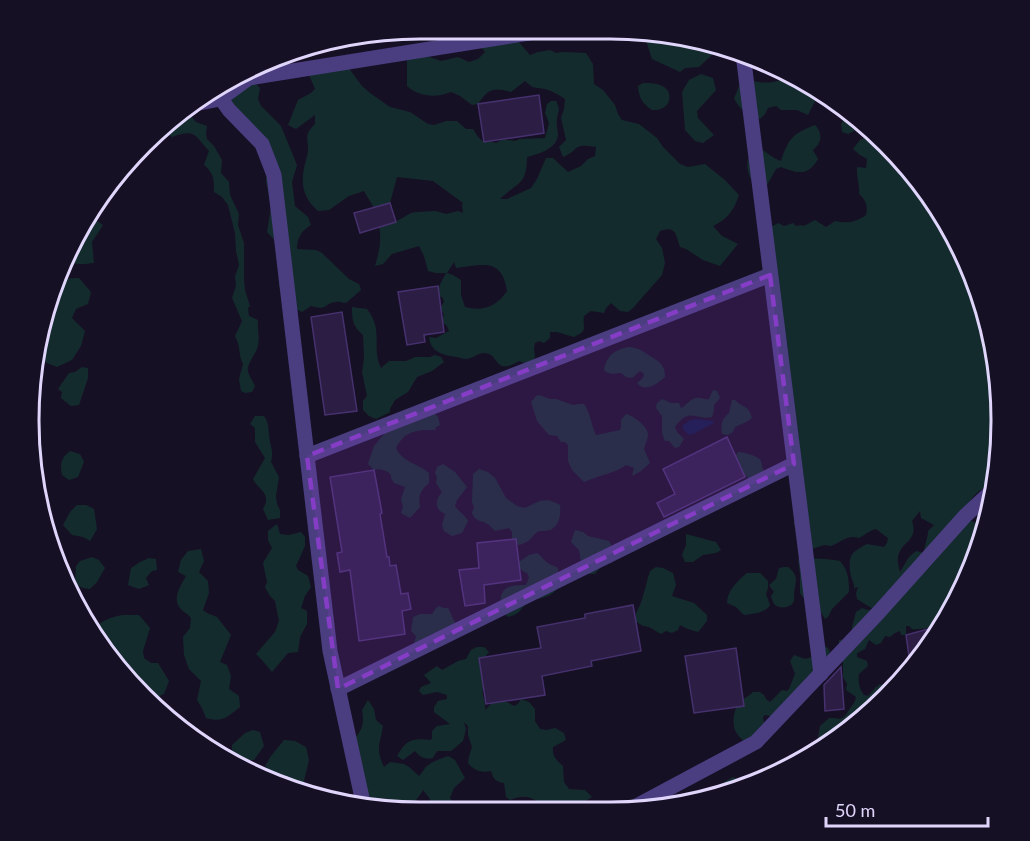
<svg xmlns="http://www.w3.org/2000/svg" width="1030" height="841" viewBox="0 0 1030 841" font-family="Lato,sans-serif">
  <rect width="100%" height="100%" fill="#161024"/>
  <g fill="#142b2e" fill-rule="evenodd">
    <path d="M480,29H516L518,41L530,55L538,52L550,50L556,53L562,52L586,53L593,64L594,84L603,90L615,105L618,114L622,120L639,124L657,138L663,147L680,164L688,167L705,164L725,180L739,195C734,210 728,219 713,226L722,236L738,244L720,266L703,260L686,249L680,247C676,235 676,225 660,231L656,239L662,248L665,263L662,275L633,308L628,312L620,311L611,303L606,308L604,313L591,311L584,316C582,330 589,329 574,337L557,332H550V338L544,343L539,341L535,343L534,348L535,357L532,362L527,364L519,361C493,377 500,352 483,353C477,354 472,359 465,359C462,359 459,357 456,357C444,355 430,352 429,337L436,338L449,331L447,326L442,322L444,314L440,308L444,302L443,298L438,295C438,286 442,281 446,273H436L428,271L424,256L419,246L392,254L383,264L375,266C379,252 382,241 379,226L395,222L411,213L417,212L436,211L446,214L458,211L463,213L462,205L463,203L433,181L397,177L390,203L374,208L364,191L349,196L329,210L318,211C303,198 300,183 305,164C306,159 308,154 308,150C308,136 304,135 315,124V115L296,129L288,125L298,100L311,93L315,89L309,75L348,67L362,86L370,93L390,107L410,112L428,124L434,125L446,121H457L466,129H473L478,137L484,142L490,141L496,143L503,139L515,141L520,139L545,138L549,123L545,113L547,104L551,101H556C561,111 558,110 557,120C556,125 558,130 558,135C557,149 538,154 527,157C527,186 517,182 500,199H507L531,188L537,179L546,158H553L568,172L581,166L588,159L595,156L596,147C571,143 581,150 563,157L559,147L566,140L561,118L564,109L565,99C559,95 552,91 545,89C534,87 535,90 525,81L511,92C494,87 488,89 478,104L472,105L460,96L451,92C436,98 419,97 407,86V60L416,56L424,55L441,61L458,57L469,62L478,59L485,52L481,47L484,34ZM454,262L456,268C482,265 502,257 507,291C497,306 483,312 465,307L461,295V280L453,275L447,273Z"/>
    <path d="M643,31L713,48V54L699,67L685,68L680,72L652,59Z"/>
    <path d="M701,74L713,78L716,90L697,111L698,118L714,135L703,143L695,141L685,130L682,92L689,80Z"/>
    <path d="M788,74L820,91L819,93L813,94L815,101L808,115L797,110H781L776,106L768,108L765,114L760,119C748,116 739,109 734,98C738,91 738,85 743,79C758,82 777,87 788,74Z"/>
    <path d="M255,83L260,88L258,99L261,106L281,126L297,165L292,182L295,206L308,217L311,225C301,231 297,238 297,249L316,250L322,253L349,279L359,284L361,290L346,303C343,303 339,301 336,302C324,303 329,311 311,306L302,312L292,307L282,295L279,285L277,243L267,232L271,207L266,182V170L261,154L230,107L231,96Z"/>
    <path d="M643,83C650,83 658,83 664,87C672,92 671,104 663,108C659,110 656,110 652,110C642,103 639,98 638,86Z"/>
    <path d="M848,112L886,143L961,247L988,319L1001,395L998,463L994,470L993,484C979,489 973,495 966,508L970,520L975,523L978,516L973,509L992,498L981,547L949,617L942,626C935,627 918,630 912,629L909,626H906V635H901L900,631L895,633L890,637L885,636L881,643L876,645L869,640L865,649L857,653V657L867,661L868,666L859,674C858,683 859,688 864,695L868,696L875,688L880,684L883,685L889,693L848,732L824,747L818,738L820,726L829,718C841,718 842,722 849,710C852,705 855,703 856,697L846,690L847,684L843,677V658L839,647V640L847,639L852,630V627L856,612L862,608L868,610L873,609L857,599L856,593L858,587L854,588V584C850,577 847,559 853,553C857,549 863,546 867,544L884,547L887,543L888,538L876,529C870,530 865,535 859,538C848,534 841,542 831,546L824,545L812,549L798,536L794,524L796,436L798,428L794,427L765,285L762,283C763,275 765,265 764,257C762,247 756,243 760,233L778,223L784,226L793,223L796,226L801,225L804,226L815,220L826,227L835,221C848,224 856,222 866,215C868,206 866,200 859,194C860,185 856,177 857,167L866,168L867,159L860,155L853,149L860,140L866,137L869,131L858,129L848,134L842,132L841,124ZM920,511L921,518L934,525L928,531C928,539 924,545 924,553L916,551L909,557L900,572C899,567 897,562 898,557C901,541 919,541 912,521Z"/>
    <path d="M182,113L190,115L196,122L207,126L206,134L207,139L214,146L222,160L221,173L229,182L230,195L239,214L238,225L244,243V279L245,290L250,306L248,308L249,316L258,320C257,328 260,337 258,345C257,354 246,363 248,372C250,377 253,382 255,386L252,392L245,393L241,391L239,379L243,364C238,354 241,347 235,336L242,321L232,298L236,286L235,276L239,265L236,251L235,233L228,205L222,197L214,192C214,180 214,173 204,165L209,151C195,136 196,128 172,137L166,132L167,125Z"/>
    <path d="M815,125C823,133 822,143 813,150L818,159C808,177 796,173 781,167L776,169L766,187L755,186C746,173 743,157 757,147C766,151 772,158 781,161C788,139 793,133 815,125Z"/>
    <path d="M90,212L94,219L103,225L92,242L94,263C84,264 74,266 67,259Z"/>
    <path d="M79,278L91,292L88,304L76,309L72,318L85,331L81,346L72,360L57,367L42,361L35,364L47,306L54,307V295L60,279Z"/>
    <path d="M352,307L367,309C384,331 371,347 381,368L389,361H406L415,357H430L435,355L441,357L444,362L432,371L417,377L408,392L395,400L390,409V412L376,419L369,416L363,410V401L367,396L362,372L364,358L363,335C353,326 352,321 352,307Z"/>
    <path d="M629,347C640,348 643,352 652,357C661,363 665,366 665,377C657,384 645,393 637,383L643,378L644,374L640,371L632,378L626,377L621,373C614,373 610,376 604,370C607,355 614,350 629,347Z"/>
    <path d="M82,367L88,368V378L79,405L71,406L61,398L62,392L58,389L69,373L75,372Z"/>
    <path d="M713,390L717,391L720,398L714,405V410L712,417C695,421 690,406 675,427L677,432L684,439L679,447L675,448L669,441H665L662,433V416L656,408L657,403L662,399L671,403H679L681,408C687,405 690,399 696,398C700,397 705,400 709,399Z"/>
    <path d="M539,395L550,399H556L573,405L579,404H584C591,414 591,425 596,435L620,430L621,427V420L626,414C634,416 647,426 648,434C648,439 645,444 644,449L650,463L641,471L632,476L634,468L626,465C616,473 597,476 584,482L572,470L568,461V445L565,442H561L557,436L549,435L537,421L531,402L536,396Z"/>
    <path d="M732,400H735C744,409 748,404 752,418L746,422L735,427L733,432L728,435L722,434C721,424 721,420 729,413Z"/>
    <path d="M430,401L434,413L438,417L440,425L435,428L436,430C417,430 405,430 396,448C402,462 419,464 429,473V483C420,491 418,496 420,507L410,518L401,513L403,507L401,499L405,487L394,483L391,478V475C387,470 379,468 374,470L368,464L374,446L384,434L393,427L411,408L419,404Z"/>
    <path d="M255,416H264C269,423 268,427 269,435C270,447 274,449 271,462L279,477L276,496L277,504L280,510V518L268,520L263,509C272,493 259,491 253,479L265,458L255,442V428L250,424Z"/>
    <path d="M70,451L80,454L84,462L78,477L69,480L62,475C60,464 60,459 70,451Z"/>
    <path d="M738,452C743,452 759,456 761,461C762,465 762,468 764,471L747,482L748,477L744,475L733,459Z"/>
    <path d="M443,464L455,472L467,487L457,500L455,506C459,512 465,515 468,521L462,533L452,536L444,531L442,525L445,514C434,509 435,500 442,492L436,483L437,477L435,473L437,467Z"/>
    <path d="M479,469L488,472L495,478L506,498L517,506L525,508C539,501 546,496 560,505C561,517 559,530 544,531C540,531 539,530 535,534C529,540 529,542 519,545L512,539V532L509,528L495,531C493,529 491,527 489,525C482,519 477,524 472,513L474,507L472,502L473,474Z"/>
    <path d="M77,505H86L94,509L97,529L90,541L83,537L72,535L63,525L70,512Z"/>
    <path d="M277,524L280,534L289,535L301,532L305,537V546L296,566L298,570L308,576L311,587L305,596L301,608L307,611V624L300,637L298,652L288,653L272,672L262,660L256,654L275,632L279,621L275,601L270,596L265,587L267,582L263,563L272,548L268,540V531Z"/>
    <path d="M575,530L583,532L588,536L609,541L617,557L612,563C603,564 600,567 595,574H583L579,550L571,542Z"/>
    <path d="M686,534L716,542L721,550L716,553L703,555L693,562H685L682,555L686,545Z"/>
    <path d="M201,549L204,561L199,572L208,581L209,593L203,610L207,613L217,617L231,635L220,662L227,665L231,676L229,689L239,696L240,707C227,717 223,723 206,718L202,708L197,700L201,681L189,669L184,655L183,637L190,628L191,618C188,614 183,612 180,608C172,598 181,585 186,576L178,572L181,560L188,551Z"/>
    <path d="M537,553C542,556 543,560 548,563C552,566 554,565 558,568L557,589C547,601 534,597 527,603C518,611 522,613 508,617C501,611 497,597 505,589C511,585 519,585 526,585L529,578L528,574L520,569L519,562L529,555Z"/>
    <path d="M92,557L99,560L105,568L97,582L90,589L83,588L75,584L76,566L80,561Z"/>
    <path d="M149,558L156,559L157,570L152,571L146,578L149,585L139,589L128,585L131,568L140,562Z"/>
    <path d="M799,558C813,559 826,558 840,561C848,570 849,579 849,592L832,609L828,617L825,619L819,609L805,600L800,593V574L798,560Z"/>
    <path d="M656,567L663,568L673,573L676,585L672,596L694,603L707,615V621L698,632L688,629L680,625L678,630L672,633L666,631L661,634L649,627L643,626L635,621C635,611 641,606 643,596C646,588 647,579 650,571Z"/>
    <path d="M784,567H788C799,575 796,581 794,593C794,597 795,599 793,603C789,608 780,609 775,605C773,603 772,599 771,596L774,592L769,585L776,579L779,568Z"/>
    <path d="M747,573H760L768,581V588L766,594L770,605C766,613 752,614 744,615L736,607L727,603C727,591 738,580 747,573Z"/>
    <path d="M439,606L443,608H448C452,614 452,620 458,626L414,644L416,636L411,631L413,617L420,614H432L436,608Z"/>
    <path d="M123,615H139L150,628L143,651L144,658L151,663H158L169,681L164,694L150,700L110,659L92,631C101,621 110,617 123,615Z"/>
    <path d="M824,646L828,648L830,652L829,655L785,703H782L780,707L771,716L765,715L763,717L764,723L745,743C742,739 738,736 736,732C731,724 734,706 741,701C746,697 749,696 753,692H760L764,695L766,699L770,702L782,690L787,691L789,689L795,674L790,661L794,655C801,657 804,661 811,657L813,650Z"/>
    <path d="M477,647H484L489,652L485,657L479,659L489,681C476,692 487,697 485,710L492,703L505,701L514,706L518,704L521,699L529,702L535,709V721L540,729L547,730L555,728L564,733L566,740L553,747C552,756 556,760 563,766L564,782L569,789L585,790L592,797L584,802L568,808L567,812H536L538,802C528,795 521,796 510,800L506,797L504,783C496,782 493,779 491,771C481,773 475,771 468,763L469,756L472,747L468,735V726L464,722L466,729L463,741L451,751H437L433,758C425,760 420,757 415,751L403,760L397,756C406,740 412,738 430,740L432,739V731L437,726L450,724L434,712V707L438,701L447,699V695L437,692L423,695L419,691L421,687L431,683L424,675L437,666L442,670L458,661L466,659L471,650Z"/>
    <path d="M368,700L374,709L376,720L383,726C380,745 375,748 384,767L390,762L404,764L409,767L419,776C421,774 423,771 425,768C430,762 440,759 448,756L455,760L465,778L454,788L450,798L456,807L454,812H426L430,799L423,790C415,804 400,819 384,807L383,798L372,802L367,799L350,743C361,733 365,725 362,710Z"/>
    <path d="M253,730L260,732L264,746L254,760H241L232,750V745L245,733Z"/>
    <path d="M284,740L295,741L306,747L309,760L303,785L279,781L265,766L271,756Z"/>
    <path d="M733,777L738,779L741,788L727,793L724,782Z"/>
  </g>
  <path fill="#0d1840" d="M696,419L713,421L714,423L693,434L689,435L683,429V425L691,420Z"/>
  <g fill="#2b1d44" stroke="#46316e" stroke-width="1.5">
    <path d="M539,95L544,133L484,142L478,104Z"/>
    <path d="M390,203L396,222L360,233L354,213Z"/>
    <path d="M438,286L444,332L424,335L425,342L407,345L398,292Z"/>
    <path d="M342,312L357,411L325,415L311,317Z"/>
    <path d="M727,437L745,477L664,517L657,503L675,494L663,469Z"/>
    <path d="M374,470L382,513L380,514L387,557H389L390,566L396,565L401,594L408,593L411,609L402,611L405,634L359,641L350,570L340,572L337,553L342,552L330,477Z"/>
    <path d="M516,539L521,580L484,585L485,603L465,606L459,570L479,568L477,543Z"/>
    <path d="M633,605L641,651L591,661L592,666L542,676L545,695L486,704L479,658L541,648L537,627L585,618V614Z"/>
    <path d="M943,625L911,670L906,635Z"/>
    <path d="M736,648L744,706L694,713L685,656Z"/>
    <path d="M841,667L844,709L825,711L824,685Z"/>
  </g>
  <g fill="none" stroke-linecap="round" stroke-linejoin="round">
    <g stroke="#4a3e80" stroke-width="15">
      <path d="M743,54L821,674"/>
      <path d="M214,89L229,110L262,144L274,175L330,651L364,807"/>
      <path d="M195,104L220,99L249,78L554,29"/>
      <path d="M307,456L770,275"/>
      <path d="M338,689L794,464"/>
      <path d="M625,812L756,742L879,612L965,516L994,489"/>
    </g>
  </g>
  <path fill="#853dc5" fill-opacity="0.2" stroke="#853dc5" stroke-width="4.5" stroke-dasharray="12 8" stroke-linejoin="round" d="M770,275L794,464L338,689L307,456Z"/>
  <path d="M0 0H1030V841H0ZM420 39H610A381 381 0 0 1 991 420V421A381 381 0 0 1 610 802H420A381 381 0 0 1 39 421V420A381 381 0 0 1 420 39Z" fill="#161024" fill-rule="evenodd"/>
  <path fill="none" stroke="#e0d6fc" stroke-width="3" d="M420 39H610A381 381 0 0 1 991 420V421A381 381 0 0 1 610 802H420A381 381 0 0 1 39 421V420A381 381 0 0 1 420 39Z"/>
  <path d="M826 817v9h162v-9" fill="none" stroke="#e0d6fc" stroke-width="3"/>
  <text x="835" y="817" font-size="18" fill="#e0d6fc" stroke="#161024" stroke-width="4.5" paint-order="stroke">50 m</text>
</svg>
